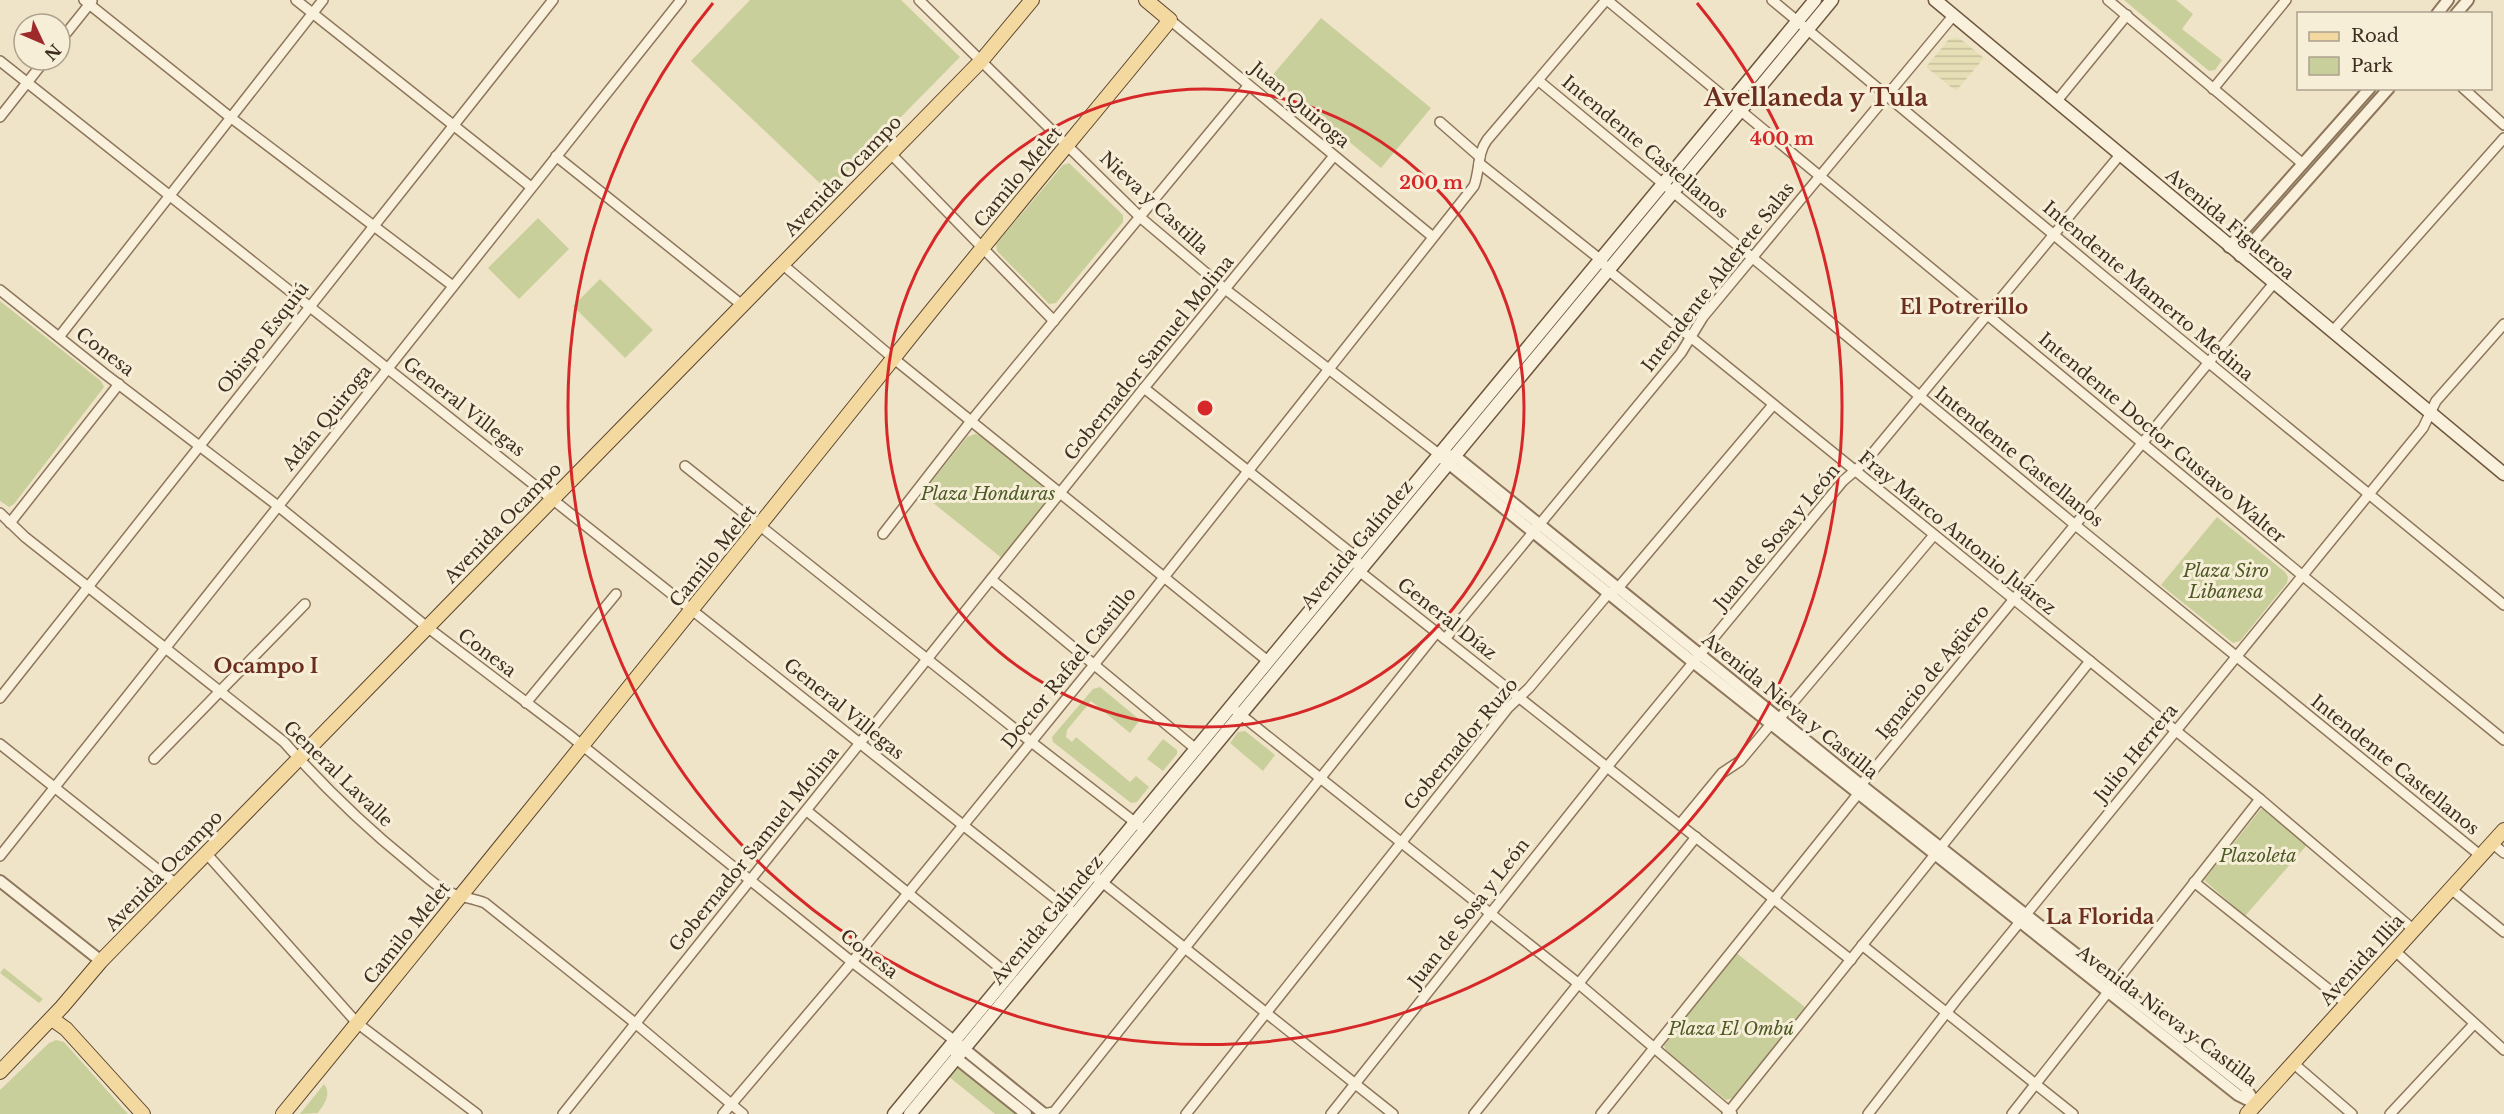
<svg xmlns="http://www.w3.org/2000/svg" width="2504" height="1114" viewBox="0 0 2504 1114" font-family="'Libre Baskerville',serif">
  <defs>
    <pattern id="farmland-rules" width="6" height="5" patternUnits="userSpaceOnUse" patternTransform="scale(1.5)"><rect width="6" height="5" fill="#e6deb5"/><path d="M0 2.5h6" fill="none" stroke="#c6bf9b"/></pattern>
  </defs>
  <rect width="100%" height="100%" fill="#f0e4c8"/>
  <path fill="url(#farmland-rules)" d="M1958,37L1984,58L1956,91L1926,67L1949,39Z"/>
  <g fill="#c9cf9b">
    <path d="M750,0H901L960,57L828,191L691,61Z"/>
    <path d="M2124,0H2176L2193,14L2182,29L2222,60L2215,70L2209,71Z"/>
    <path d="M1321,18L1431,108L1381,168L1271,77Z"/>
    <path d="M1069,163L1123,215V222L1056,303L1049,304L997,251L996,244L1063,165Z"/>
    <path d="M538,218L569,249L519,299L488,268Z"/>
    <path d="M600,279L653,330L625,358L573,306Z"/>
    <path d="M0,301L101,381L104,387L14,504L9,507L0,501Z"/>
    <path d="M975,434L980,435L1045,488L1050,495L1049,501L1003,559L922,494L967,437Z"/>
    <path d="M2217,517L2285,572L2288,577L2287,583L2240,641L2233,643L2161,585Z"/>
    <path d="M1100,687L1140,720L1130,733L1091,701L1067,730L1066,737L1072,742L1076,737L1130,782L1136,776L1149,787L1137,802L1131,803L1053,742L1052,737L1093,689Z"/>
    <path d="M1245,731L1275,755L1263,771L1230,743L1238,732Z"/>
    <path d="M1163,739L1177,750V754L1163,771L1147,759Z"/>
    <path d="M2261,809H2264L2307,845L2245,916L2204,880Z"/>
    <path d="M1735,952L1805,1007L1733,1098L1726,1100L1666,1051L1664,1045Z"/>
    <path d="M4,968L43,999L39,1003L0,973Z"/>
    <path d="M56,1040L64,1042L128,1114H0V1090L49,1043Z"/>
    <path d="M958,1068L963,1069L1017,1114H995L948,1076Z"/>
    <path d="M324,1084C332,1095 324,1104 318,1113L300,1114Z"/>
  </g>
  <g fill="none" stroke-linecap="round" stroke-linejoin="round">
    <g stroke="#8d765c" stroke-width="12">
      <g id="minor">
        <path d="M84,0L230,117L453,286"/>
        <path d="M296,0L531,187"/>
        <path d="M919,0L1141,218L1225,289L1440,455"/>
        <path d="M1607,0L2303,576L2504,740"/>
        <path d="M1772,0L2102,275L2504,605"/>
        <path d="M2108,0L2303,164"/>
        <path d="M1170,20L1433,237"/>
        <path d="M60,41L92,1"/>
        <path d="M0,61L1070,910"/>
        <path d="M1539,81L2074,524L2481,856"/>
        <path d="M2463,88L2504,125"/>
        <path d="M2213,89L2286,0"/>
        <path d="M2056,102L2127,15"/>
        <path d="M0,117L45,60"/>
        <path d="M1440,122L1480,157"/>
        <path d="M890,153L1054,321"/>
        <path d="M556,156L742,305"/>
        <path d="M1479,163L1601,260L1608,270L2260,799L2414,930"/>
        <path d="M782,264L893,358L1269,662"/>
        <path d="M0,290L105,374L278,506L427,627L568,734L852,962L955,1041"/>
        <path d="M2332,332L2504,138"/>
        <path d="M59,337L323,0"/>
        <path d="M1144,388L1356,557L1359,571L1851,960"/>
        <path d="M685,466L1030,741L1145,830"/>
        <path d="M0,513L25,537L284,742C323,786 364,826 410,863C421,872 433,884 446,891C459,897 472,898 485,903L635,1023L743,1114"/>
        <path d="M10,523L119,384"/>
        <path d="M883,534L971,421L1248,86"/>
        <path d="M992,580L1197,750"/>
        <path d="M1445,639L1681,353L1703,317L1953,16"/>
        <path d="M0,698L553,0"/>
        <path d="M526,703L616,594"/>
        <path d="M1236,711L1579,984L1732,1114"/>
        <path d="M0,744L176,884"/>
        <path d="M154,759L305,604"/>
        <path d="M807,811L1010,976"/>
        <path d="M1680,824L1722,773L1740,761L1771,724L1779,719L1934,535"/>
        <path d="M2492,843L2504,853"/>
        <path d="M206,853L357,1023L477,1114"/>
        <path d="M0,856L681,0"/>
        <path d="M1097,878L1393,1114"/>
        <path d="M2194,882L2347,1004"/>
        <path d="M2451,889L2504,932"/>
        <path d="M1862,945L2073,1114"/>
        <path d="M2395,951L2504,1050"/>
        <path d="M2293,1063L2352,1114"/>
        <path d="M563,1114L1144,388L1333,157"/>
        <path d="M723,1114L852,962L1119,634L1474,186C1480,170 1477,154 1487,140L1606,0"/>
        <path d="M1042,1114L1054,1112L1437,632"/>
        <path d="M1186,1114L1508,708L1529,688L1608,594L1618,588L1773,405"/>
        <path d="M1331,1114L1607,767L1843,481L1866,461L2119,156"/>
        <path d="M1474,1114L1696,837"/>
        <path d="M1601,1114L1858,794L1861,785L2274,283"/>
        <path d="M1727,1114L2090,661"/>
        <path d="M1868,1114L1957,999L2423,428L2436,401L2504,324"/>
        <path d="M2012,1114L2260,799"/>
        <path d="M2390,1114L2474,1024"/>
      </g>
    </g>
    <g stroke="#8d765c" stroke-width="14">
      <g id="tertiary">
        <path d="M2437,14L2448,0"/>
        <path d="M2456,14L2468,0"/>
        <path d="M2229,247L2370,88"/>
        <path d="M2240,256L2389,88"/>
        <path d="M1446,455L1455,456L1861,785L2245,1087L2256,1104"/>
        <path d="M1442,458L1693,662L2238,1095L2254,1103"/>
        <path d="M0,881L101,961"/>
        <path d="M958,1044L1044,1114"/>
        <path d="M956,1051V1058L1026,1114"/>
      </g>
    </g>
    <g stroke="#6f573f" stroke-width="15">
      <g id="secondary">
        <path d="M1935,0L2504,474"/>
        <path d="M894,1114L1815,0"/>
        <path d="M910,1114L1832,0"/>
      </g>
    </g>
    <g stroke="#5b4430" stroke-width="16">
      <g id="primary">
        <path d="M52,1019L66,1029L143,1114"/>
        <path d="M0,1072L62,1007L101,961L982,60L1032,0"/>
        <path d="M283,1114C488,864 690,612 892,360C983,245 1078,133 1170,20L1146,0"/>
        <path d="M2247,1114L2504,830"/>
      </g>
    </g>
    <use href="#minor" stroke="#faf1dc" stroke-width="9"/>
    <use href="#tertiary" stroke="#faf1dc" stroke-width="10"/>
    <use href="#secondary" stroke="#faf1dc" stroke-width="12"/>
    <use href="#primary" stroke="#f3d9a0" stroke-width="14"/>
  </g>
  <g fill="none" stroke="#d62828" stroke-width="3">
    <circle cx="1205" cy="408" r="319"/>
    <path d="M1697 3A637 637 0 1 1 713 3"/>
  </g>
  <g text-anchor="middle" stroke-width="6" stroke-linejoin="round" paint-order="stroke">
    <g font-size="18" fill="#3d2e20" stroke="#f7eed8">
      <text transform="translate(1300 105) rotate(40)" y="6">Juan Quiroga</text>
      <text transform="translate(1645 147) rotate(40)" y="6">Intendente Castellanos</text>
      <text transform="translate(843 176) rotate(-46)" y="6">Avenida Ocampo</text>
      <text transform="translate(1018 177) rotate(-50)" y="6">Camilo Melet</text>
      <text transform="translate(1154 203) rotate(43)" y="6">Nieva y Castilla</text>
      <text transform="translate(2230 224) rotate(40)" y="6">Avenida Figueroa</text>
      <text transform="translate(1718 277) rotate(-52)" y="6">Intendente Alderete Salas</text>
      <text transform="translate(2148 291) rotate(40)" y="6">Intendente Mamerto Medina</text>
      <text transform="translate(263 338) rotate(-52)" y="6">Obispo Esquiú</text>
      <text transform="translate(105 352) rotate(37)" y="6">Conesa</text>
      <text transform="translate(1149 358) rotate(-51)" y="6">Gobernador Samuel Molina</text>
      <text transform="translate(464 407) rotate(38)" y="6">General Villegas</text>
      <text transform="translate(327 418) rotate(-51)" y="6">Adán Quiroga</text>
      <text transform="translate(2162 438) rotate(40)" y="6">Intendente Doctor Gustavo Walter</text>
      <text transform="translate(2019 457) rotate(39)" y="6">Intendente Castellanos</text>
      <text transform="translate(503 523) rotate(-46)" y="6">Avenida Ocampo</text>
      <text transform="translate(1957 533) rotate(39)" y="6">Fray Marco Antonio Juárez</text>
      <text transform="translate(1777 537) rotate(-50)" y="6">Juan de Sosa y León</text>
      <text transform="translate(1357 545) rotate(-50)" y="6">Avenida Galíndez</text>
      <text transform="translate(713 556) rotate(-51)" y="6">Camilo Melet</text>
      <text transform="translate(1447 619) rotate(38)" y="6">General Díaz</text>
      <text transform="translate(487 653) rotate(37)" y="6">Conesa</text>
      <text transform="translate(1069 668) rotate(-51)" y="6">Doctor Rafael Castillo</text>
      <text transform="translate(1933 672) rotate(-51)" y="6">Ignacio de Agüero</text>
      <text transform="translate(1790 706) rotate(39)" y="6">Avenida Nieva y Castilla</text>
      <text transform="translate(844 709) rotate(39)" y="6">General Villegas</text>
      <text transform="translate(1461 744) rotate(-50)" y="6">Gobernador Ruzo</text>
      <text transform="translate(2136 753) rotate(-51)" y="6">Julio Herrera</text>
      <text transform="translate(2395 765) rotate(39)" y="6">Intendente Castellanos</text>
      <text transform="translate(338 774) rotate(44)" y="6">General Lavalle</text>
      <text transform="translate(754 849) rotate(-51)" y="6">Gobernador Samuel Molina</text>
      <text transform="translate(164 871) rotate(-46)" y="6">Avenida Ocampo</text>
      <text transform="translate(1469 913) rotate(-52)" y="6">Juan de Sosa y León</text>
      <text transform="translate(1047 920) rotate(-50)" y="6">Avenida Galíndez</text>
      <text transform="translate(407 933) rotate(-51)" y="6">Camilo Melet</text>
      <text transform="translate(869 954) rotate(38)" y="6">Conesa</text>
      <text transform="translate(2362 960) rotate(-48)" y="6">Avenida Illia</text>
      <text transform="translate(2167 1016) rotate(37)" y="6">Avenida Nieva y Castilla</text>
    </g>
    <g font-size="18" font-style="italic" fill="#4d5a26" stroke="#f7eed8">
      <text x="988" y="500">Plaza Honduras</text>
      <text x="2226" y="577">Plaza Siro<tspan x="2226" dy="21">Libanesa</tspan></text>
      <text x="2258" y="862">Plazoleta</text>
      <text x="1731" y="1035">Plaza El Ombú</text>
    </g>
    <g font-size="20" font-weight="bold" fill="#6b2e1e" stroke="#f7eed8">
      <text x="1964" y="314">El Potrerillo</text>
      <text x="266" y="673">Ocampo I</text>
      <text x="2100" y="924">La Florida</text>
    </g>
    <g font-size="24" font-weight="bold" fill="#6b2e1e" stroke="#f7eed8">
      <text x="1816" y="106">Avellaneda y Tula</text>
    </g>
  </g>
  <circle cx="1205" cy="408" r="9" fill="#d62828" stroke="#f7eed8" stroke-width="3"/>
  <g font-size="18" text-anchor="middle" font-weight="bold" fill="#d62828" stroke="#f7eed8" stroke-width="6" stroke-linejoin="round" paint-order="stroke">
    <text x="1782" y="145">400 m</text>
    <text x="1431" y="189">200 m</text>
  </g>
  <rect x="2297" y="12" width="195" height="78" fill="#f7eed8" stroke="#ada18e" stroke-width="1.5"/>
  <rect x="2309" y="32" width="30" height="9" fill="#f3d9a0" stroke="#ada18e" stroke-width="1.5"/>
  <text x="2351" y="42" font-size="18" fill="#3d2e20">Road</text>
  <rect x="2309" y="57" width="30" height="18" fill="#c9cf9b" stroke="#ada18e" stroke-width="1.5"/>
  <text x="2351" y="72" font-size="18" fill="#3d2e20">Park</text>
  <g transform="translate(42 42) rotate(134)"><circle r="28" fill="#f7eed8" stroke="#ada18e" stroke-width="1.5"/>
  <path d="M0-4.5L10 22L0 15L-10 22Z" fill="#9e2a2b"/>
  <text y="-9" font-size="16" font-weight="bold" text-anchor="middle" fill="#3d2e20">N</text>
  </g>
</svg>
